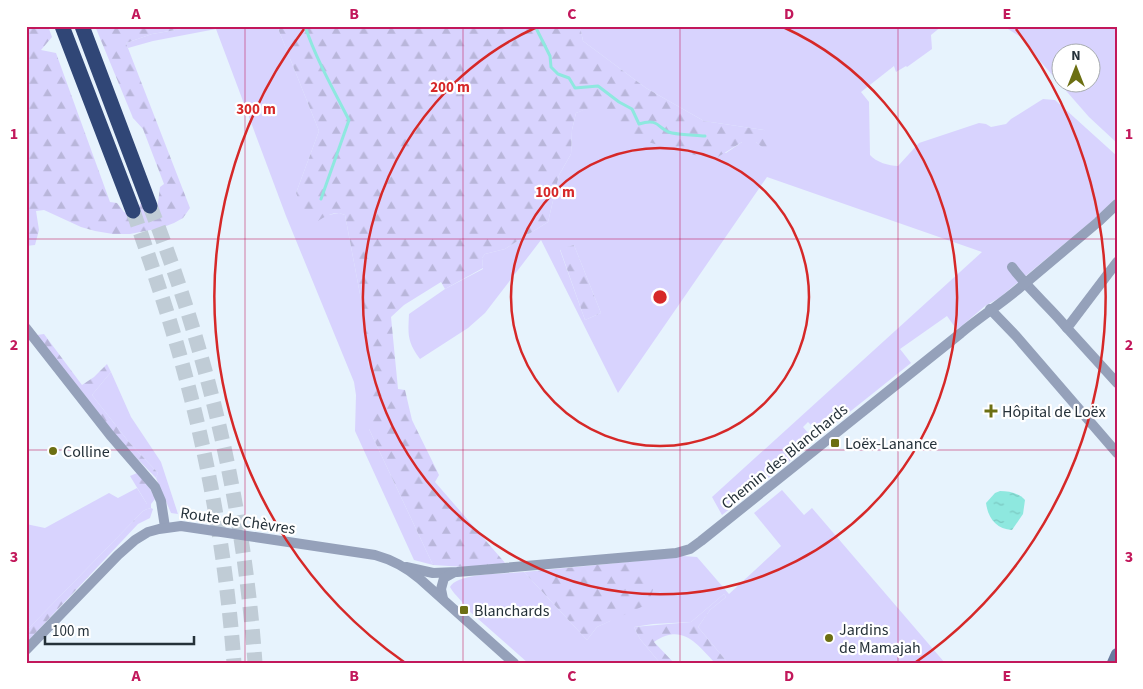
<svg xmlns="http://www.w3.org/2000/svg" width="1143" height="689" viewBox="0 0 1143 689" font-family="'Source Sans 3',sans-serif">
  <defs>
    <pattern id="forest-firs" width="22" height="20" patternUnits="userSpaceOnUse" patternTransform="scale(1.25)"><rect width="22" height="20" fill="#d8d3fe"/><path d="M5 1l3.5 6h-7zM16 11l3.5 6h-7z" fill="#b9b6da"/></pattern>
    <pattern id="water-ripples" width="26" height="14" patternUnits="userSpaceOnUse" patternTransform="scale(1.25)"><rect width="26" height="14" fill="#8ee8df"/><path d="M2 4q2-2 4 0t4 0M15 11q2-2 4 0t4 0" fill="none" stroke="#7ac7c0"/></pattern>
  </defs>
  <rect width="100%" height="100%" fill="#e7f3fd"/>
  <g fill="#d8d3fe" fill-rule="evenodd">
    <path d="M199,26H277L319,131L296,193L328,215L339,213L345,215L363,310L369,368V429L433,565L414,560L355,431L356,395L354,382L286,216L216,29L153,41L128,48L126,43L152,34Z"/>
    <path d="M580,26H942L931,35L932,49L907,67L906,66L896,72L894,66L861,92L869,102L870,155C876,162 889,166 898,166L919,143L979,123L986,124L991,127L1006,124L1011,119L1043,99L1055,100L1117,156V197L1093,220L999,298L985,306L957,330L947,316L900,349L911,363L827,430L815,429L808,422L803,427L809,434L811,444L722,515L712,497L982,252L767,177L618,393L541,240L485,313L468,328L420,359C407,341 408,335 409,314L445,289L483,269L482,258L485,254L505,249L548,222L559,175L571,154L572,130L576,113L598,104L726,153L742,142H756L769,152L764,130L704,121L646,88L583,41ZM574,245L601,313L585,320L560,250Z"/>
    <path d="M1003,26H1117V143L1089,117L1040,61L1024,39ZM1060,52H1090V82H1060Z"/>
    <path d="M111,372L131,417L161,462L178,514L171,513L156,478L158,473L128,441L92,395Z"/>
    <path d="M137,488L147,504H151V508L147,509L143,511L26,631V524L45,528L109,493L118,498Z"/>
    <path d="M782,490L804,515L812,508L945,663H728L698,627L710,610L726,597L724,594L691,622L653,624L634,627L640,639L660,663H528L468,610C463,601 455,596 450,587C458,572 507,574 524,572L587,640L597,627L610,621L640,576L638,569V561L683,556L697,557L729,594L781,546L754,513Z"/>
  </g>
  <g fill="url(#forest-firs)">
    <path d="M26,26H48L52,37L41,50L56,53L110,202L117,203L124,212L128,214L138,210L140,204L143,203L156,208L158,203L160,187L164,184L143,129L133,118L95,26H199L152,34L126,43L190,208L183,218L174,223L161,228L130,234H113L95,231L81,227L44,210L36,211L39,230L35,245L26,246Z"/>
    <path d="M277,26H580L583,41L646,88L704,121L764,130L779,143L769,153L756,142H742L713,160L637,139L601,111L598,105L576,113L572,130L571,154L559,175L548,222L505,249L485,254L482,258L483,268L445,289L441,282L404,305L391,317L398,389L405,390L412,420L439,475L435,482L506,564L465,567L433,565L369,429V367L363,310L345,215C332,209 321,220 310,226L296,193L319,131Z"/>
    <path d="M574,245L601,313L585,320L560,249Z"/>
    <path d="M44,334L82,385L94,377L107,364L111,372L92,395L128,441L158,473L156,478L122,443L37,335Z"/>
    <path d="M137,473L151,490L155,499L151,504H147L130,476Z"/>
    <path d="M151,508L153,509L150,518L138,524L26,643V631L143,511L147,509Z"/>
    <path d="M638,561C637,574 644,579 654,587L648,604L597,627L587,640L524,572Z"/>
    <path d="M724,594L726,597L710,610L698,627L728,663H715C696,643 682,623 654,642L674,663H660L640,639L634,627L691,622Z"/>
  </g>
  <path fill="url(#water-ripples)" d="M1000,491C1009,491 1019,493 1025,500L1023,514L1012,530C996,529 988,518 986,503L995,493Z"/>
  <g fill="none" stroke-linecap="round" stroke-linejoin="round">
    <g stroke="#8ee8df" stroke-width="3">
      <path d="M305,26C316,59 333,89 349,120L321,199"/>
      <path d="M535,26L550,56L551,67L558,74L569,78L575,88L598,86L619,102L632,109L639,124C661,117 657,130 672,133C683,135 695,135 705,136"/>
    </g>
    <g stroke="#c0ccd6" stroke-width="15" stroke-dasharray="15 8" stroke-linecap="butt">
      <path d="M150,206C208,353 244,505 255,663"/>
      <path d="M133,211C152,266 171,321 186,378C211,471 227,567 234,663"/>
    </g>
    <g stroke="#95a1ba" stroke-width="10">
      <path d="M1117,262L1067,328L1117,383"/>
      <path d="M1012,267C1028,289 1050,307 1067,328"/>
      <path d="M1028,281L1098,222L1117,204"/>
      <path d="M990,309L1016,336L1117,453"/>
      <path d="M26,328L110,435L155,487L161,501L165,527"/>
      <path d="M406,567L433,573L457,572L676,553L690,549L701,541L961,333C981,316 1004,302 1023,285"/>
      <path d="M443,599L441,589L444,578L453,573"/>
      <path d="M26,650L118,555L135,540L148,532L159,529L181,526L375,555C393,560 406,567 420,579L514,663"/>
    </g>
    <path stroke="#697a9e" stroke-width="12" d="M1113,663L1117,654"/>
    <g stroke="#304676" stroke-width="15">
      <path d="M62,26L133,211"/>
      <path d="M82,26L150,206"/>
    </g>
    <path stroke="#95a1ba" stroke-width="10" d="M1023,285L1028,281"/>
  </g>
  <path fill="none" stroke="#c2185b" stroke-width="1" stroke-opacity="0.55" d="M245,26V663M463,26V663M680,26V663M898,26V663M26,239H1117M26,450H1117"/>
  <g fill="none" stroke="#d62828" stroke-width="2.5">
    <circle cx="660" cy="297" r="149"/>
    <path d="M783 27A297 297 0 1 1 537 27"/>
    <path d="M404 662A446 446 0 0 1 304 29M1016 29A446 446 0 0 1 916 662"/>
  </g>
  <g fill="#6c6f12" stroke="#fff" stroke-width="2">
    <path d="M988.5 403.5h5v5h5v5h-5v5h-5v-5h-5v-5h5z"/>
    <rect x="830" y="438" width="10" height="10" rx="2.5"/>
    <circle cx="53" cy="451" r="5"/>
    <rect x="459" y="605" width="10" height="10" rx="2.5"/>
    <circle cx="829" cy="638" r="5"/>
  </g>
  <g text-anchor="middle" stroke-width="4.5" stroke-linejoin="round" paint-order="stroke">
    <g font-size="16" fill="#253139" stroke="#fff" text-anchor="start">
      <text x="1002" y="417">Hôpital de Loëx</text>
      <text x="845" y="449">Loëx-Lanance</text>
      <text x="63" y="457">Colline</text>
      <text x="474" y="616">Blanchards</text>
      <text x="839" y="635">Jardins<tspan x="839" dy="18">de Mamajah</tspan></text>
    </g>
    <g font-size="16" fill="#253139" stroke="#fff">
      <text transform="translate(784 456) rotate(-39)" y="6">Chemin des Blanchards</text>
      <text transform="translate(238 520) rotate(8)" y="6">Route de Chèvres</text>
    </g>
  </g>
  <circle cx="660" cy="297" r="8" fill="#d62828" stroke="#fff" stroke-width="2.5"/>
  <g font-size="15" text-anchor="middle" font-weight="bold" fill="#d62828" stroke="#fff" stroke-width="4.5" stroke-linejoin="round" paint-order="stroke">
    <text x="450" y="92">200 m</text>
    <text x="256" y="114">300 m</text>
    <text x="555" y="197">100 m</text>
  </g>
  <rect width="1143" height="689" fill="none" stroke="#ffffff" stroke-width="55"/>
  <g transform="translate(1076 68)"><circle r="24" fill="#ffffff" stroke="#a8adb0"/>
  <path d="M0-4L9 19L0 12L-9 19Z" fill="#6c6f12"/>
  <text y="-8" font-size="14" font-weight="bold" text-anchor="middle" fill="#253139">N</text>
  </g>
  <path d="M45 636v8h149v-8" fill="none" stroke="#253139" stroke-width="2.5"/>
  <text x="52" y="636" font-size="15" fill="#253139" stroke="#ffffff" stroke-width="4" paint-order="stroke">100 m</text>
  <rect x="28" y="28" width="1088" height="634" fill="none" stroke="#c2185b" stroke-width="2"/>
  <g font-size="16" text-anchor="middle" font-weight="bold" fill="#c2185b">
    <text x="136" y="19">A</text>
    <text x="354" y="19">B</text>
    <text x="572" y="19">C</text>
    <text x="789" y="19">D</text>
    <text x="1007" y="19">E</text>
    <text x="14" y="139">1</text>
    <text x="1129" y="139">1</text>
    <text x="14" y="350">2</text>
    <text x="1129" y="350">2</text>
    <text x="14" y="562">3</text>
    <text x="1129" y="562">3</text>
    <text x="136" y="681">A</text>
    <text x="354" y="681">B</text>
    <text x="572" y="681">C</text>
    <text x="789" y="681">D</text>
    <text x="1007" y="681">E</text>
  </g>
</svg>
